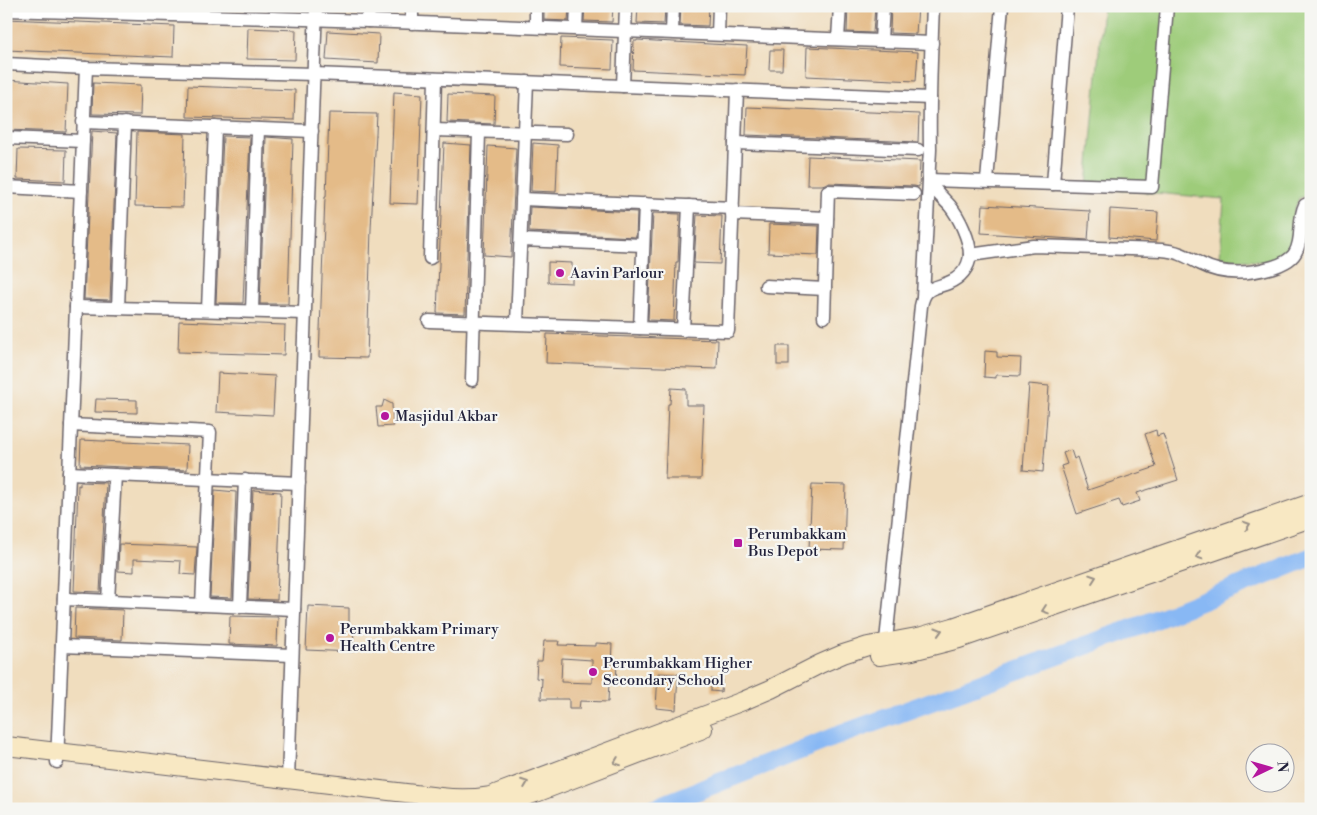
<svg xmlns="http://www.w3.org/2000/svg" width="1317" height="815" viewBox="0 0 1317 815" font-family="'Libre Bodoni',serif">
  <rect width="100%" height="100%" fill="#f6f6f2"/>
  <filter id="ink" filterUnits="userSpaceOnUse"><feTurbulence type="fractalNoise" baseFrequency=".02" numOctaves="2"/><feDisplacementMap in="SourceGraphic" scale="10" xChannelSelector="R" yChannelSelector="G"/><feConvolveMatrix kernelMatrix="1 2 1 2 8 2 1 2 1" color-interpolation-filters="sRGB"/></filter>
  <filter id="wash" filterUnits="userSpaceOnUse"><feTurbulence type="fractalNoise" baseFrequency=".0096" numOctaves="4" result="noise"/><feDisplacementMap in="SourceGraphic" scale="20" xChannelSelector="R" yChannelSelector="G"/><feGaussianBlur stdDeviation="1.12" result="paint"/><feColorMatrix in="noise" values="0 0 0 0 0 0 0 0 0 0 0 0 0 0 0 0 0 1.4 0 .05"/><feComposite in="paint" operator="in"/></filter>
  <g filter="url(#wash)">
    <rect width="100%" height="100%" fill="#f0ddbe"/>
    <path fill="#9ecc7a" stroke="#60775a" d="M1103,6H1311V195L1299,198L1294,211V242L1283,256L1264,262L1220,258L1224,199L1087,187Z"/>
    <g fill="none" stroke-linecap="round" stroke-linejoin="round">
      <path stroke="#88b8f4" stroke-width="19" d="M652,809L834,737L1142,625L1311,557"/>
    </g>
    <g id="blocks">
      <g fill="#e4bb88" fill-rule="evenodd">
        <path d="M544,6H569L568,21L544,20Z"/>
        <path d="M585,6H613L612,22L584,21Z"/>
        <path d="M638,6H665L664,24L637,23Z"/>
        <path d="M681,6H709L708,26L680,25Z"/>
        <path d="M848,6H875L873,33L847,32Z"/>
        <path d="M891,6H918L916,34L890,33Z"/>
        <path d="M6,19L174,26L173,57L6,50Z"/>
        <path d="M248,28L296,30L295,60L247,59Z"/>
        <path d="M328,31L379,34L378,63L326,60Z"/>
        <path d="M561,38L613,40L612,69L560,67Z"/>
        <path d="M637,40L747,46L745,75L633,70L634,41H637Z"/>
        <path d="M807,47L918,52L916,81L806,76Z"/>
        <path d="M770,50H783L782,70H769Z"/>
        <path d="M6,80L68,84L66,132L6,130Z"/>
        <path d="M93,83L141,85L140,115L92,114Z"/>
        <path d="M188,86L295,90L294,120L187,117Z"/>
        <path d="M394,92L422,94L418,204L390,203Z"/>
        <path d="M448,94L495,96L494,124L447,122Z"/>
        <path d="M747,107L919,114L918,142L746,135Z"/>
        <path d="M329,113L377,114L371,229L367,358L319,357L325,197H326Z"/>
        <path d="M92,131L117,133L110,300L84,299Z"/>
        <path d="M137,132L185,134L183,207L135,206Z"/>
        <path d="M223,136L250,137L243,303H216Z"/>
        <path d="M266,137L293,139L288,304H260Z"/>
        <path d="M444,143L471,145L465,314L437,313Z"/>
        <path d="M533,143L558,145L556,192L531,191Z"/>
        <path d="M488,146L516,148L511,257L484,255Z"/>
        <path d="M18,149L66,150L65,181L17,179Z"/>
        <path d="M808,156L920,161L919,187L914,186L828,183L822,185H807Z"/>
        <path d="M983,205L1090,211L1088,240L981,233Z"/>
        <path d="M530,207L637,212L636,237L529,232Z"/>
        <path d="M1110,209L1158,212L1156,241L1109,237Z"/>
        <path d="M653,213L680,214L678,262H676L674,321L648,320Z"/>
        <path d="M697,215L722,216L720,264L694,263Z"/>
        <path d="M769,224L819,226L818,255L768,253Z"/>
        <path d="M548,262L572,263V283L548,282Z"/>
        <path d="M179,321L285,325L284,355L178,352Z"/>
        <path d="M547,334L718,340L717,369L546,363Z"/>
        <rect x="777" y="346" width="12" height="19"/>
        <path d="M985,351L997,352V357L1021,358L1020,376L996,375V378L984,377Z"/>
        <path d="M218,373L275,376L273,415L216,412Z"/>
        <path d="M1029,384L1049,386L1043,472L1023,470Z"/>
        <path d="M671,388L686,389V405H704L701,479H665L668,404H670Z"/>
        <path d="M96,399L137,400V413L95,412Z"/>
        <path d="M384,400L392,404L393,426L378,427L376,407H382Z"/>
        <path d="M1156,430L1157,436L1163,434L1178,480L1137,493L1140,501L1122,507L1119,500L1077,514L1061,466L1067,464L1063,453L1071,450L1074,459L1077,457L1088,490L1156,467L1145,434Z"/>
        <path d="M81,440L188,445L187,470L80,465Z"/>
        <path d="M80,482L106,483L100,592L74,591L78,485L80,486Z"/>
        <path d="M812,484L846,485L844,550L809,549Z"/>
        <path d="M215,490L236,492L232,598L210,597Z"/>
        <path d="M253,490L281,492L277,600L248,599Z"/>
        <path d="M119,544L197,547L195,575L180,574L181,561L134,559V572L118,571Z"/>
        <path d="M308,606L349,608V625L354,626L353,652L306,650Z"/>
        <path d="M75,608L123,610L122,640L74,638Z"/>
        <path d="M230,616L278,617L277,646L229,644Z"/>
        <path d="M544,641H559L558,645L596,646V643L612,644L611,664H617L616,682L609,681L608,702L580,701L579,709H569V699H541L542,679L536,678L537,661H542ZM562,658L592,660V683L561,682Z"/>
        <path d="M658,673L678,674L676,710L656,708Z"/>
        <path d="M711,679L722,680L721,692L711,691Z"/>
      </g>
    </g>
  </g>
  <g filter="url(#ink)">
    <use href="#blocks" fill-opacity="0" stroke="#6a6369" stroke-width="1"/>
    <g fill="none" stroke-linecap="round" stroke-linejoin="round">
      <g stroke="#6a6369" stroke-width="15">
        <g id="street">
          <path d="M6,10L368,21L932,43"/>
          <path d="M368,21L369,6"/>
          <path d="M412,23V6"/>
          <path d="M536,27V6"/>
          <path d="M576,29L577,6"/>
          <path d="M672,32L673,6"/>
          <path d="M718,34L719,6"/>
          <path d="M838,39L840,6"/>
          <path d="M881,40L883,6"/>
          <path d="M6,64L86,68L314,74L930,98"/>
          <path d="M623,86L626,6"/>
          <path d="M83,122L312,131"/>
          <path d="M434,130L567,134"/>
          <path d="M6,138L83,141"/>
          <path d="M735,143L918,150"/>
          <path d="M987,181L1002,6"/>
          <path d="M1053,184L1067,6"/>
          <path d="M6,187L81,191"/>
          <path d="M522,199L733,208"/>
          <path d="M732,214L827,218"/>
          <path d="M521,240L643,245"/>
          <path d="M970,255L1034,246L1162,250C1181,252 1185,256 1201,264C1224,276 1249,274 1273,267C1280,265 1291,260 1295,253C1304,239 1297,221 1305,205L1311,203"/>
          <path d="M430,258L435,79"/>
          <path d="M766,286L825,289"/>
          <path d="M923,297L929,180L1152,187L1167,6"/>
          <path d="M76,307L305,313"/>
          <path d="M118,308L125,123"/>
          <path d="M208,310L215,127"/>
          <path d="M252,311L258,129"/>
          <path d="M824,317L828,191L914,194"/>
          <path d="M429,321L728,331L737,90"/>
          <path d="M517,323L527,82"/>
          <path d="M640,328L645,204"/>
          <path d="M683,330L689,206"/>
          <path d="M472,380L479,132"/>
          <path d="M71,425L210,432L202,605"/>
          <path d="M69,473L299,483"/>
          <path d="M64,599L294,609"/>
          <path d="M108,601L115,475"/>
          <path d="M240,607L245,480"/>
          <path d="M62,646L292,655"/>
          <path d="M885,650L921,306C922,301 923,296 927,292C932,287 941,286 948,283C960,278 969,268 970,255C970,240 959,217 950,206C944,199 931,188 929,179C928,169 930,158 930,148C929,101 931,53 933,6"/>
          <path d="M57,762L86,68"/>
          <path d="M288,779L316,6"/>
        </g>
      </g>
      <g stroke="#6a6369" stroke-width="20">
        <g id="secondary">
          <path d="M879,656L912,651L959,639L1311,518"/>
          <path d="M6,746L440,797C457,799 473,799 490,796L743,701L771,689L820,664L843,654L868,646L922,636L953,627L1311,503"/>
          <path d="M490,808L536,793L703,729"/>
        </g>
      </g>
      <use href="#street" stroke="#fff" stroke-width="12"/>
      <use href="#secondary" stroke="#f8e8c3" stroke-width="18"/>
    </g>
    <defs><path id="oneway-chevron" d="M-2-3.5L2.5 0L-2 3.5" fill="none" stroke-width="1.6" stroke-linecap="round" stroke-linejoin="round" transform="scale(1.25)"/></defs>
    <g stroke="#988f86">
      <use href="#oneway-chevron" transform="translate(1247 525) rotate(-19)"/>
      <use href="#oneway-chevron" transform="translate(1199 556) rotate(161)"/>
      <use href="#oneway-chevron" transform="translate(1093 578) rotate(-19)"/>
      <use href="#oneway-chevron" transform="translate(1045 610) rotate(161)"/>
      <use href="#oneway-chevron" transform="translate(939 631) rotate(-17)"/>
      <use href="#oneway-chevron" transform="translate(617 762) rotate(159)"/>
      <use href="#oneway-chevron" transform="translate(525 783) rotate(-21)"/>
    </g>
  </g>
  <g fill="#b5179e" stroke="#f6f6f2" stroke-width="2">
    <circle cx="560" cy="273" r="5"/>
    <circle cx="385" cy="416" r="5"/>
    <rect x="733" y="538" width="10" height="10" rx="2.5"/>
    <circle cx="330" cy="638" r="5"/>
    <circle cx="593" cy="672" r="5"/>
  </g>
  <g text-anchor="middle" stroke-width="4.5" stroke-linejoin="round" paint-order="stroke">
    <g font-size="15" fill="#22223b" stroke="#f6f6f2" text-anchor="start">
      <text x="570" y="278">Aavin Parlour</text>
      <text x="395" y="421">Masjidul Akbar</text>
      <text x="748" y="539">Perumbakkam<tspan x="748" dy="17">Bus Depot</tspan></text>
      <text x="340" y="634">Perumbakkam Primary<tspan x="340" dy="17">Health Centre</tspan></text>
      <text x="603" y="668">Perumbakkam Higher<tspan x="603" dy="17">Secondary School</tspan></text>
    </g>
  </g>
  <rect width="1317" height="815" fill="none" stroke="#f6f6f2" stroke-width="25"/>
  <g transform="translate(1270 768) rotate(85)"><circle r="24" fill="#f6f6f2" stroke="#a1a1a9"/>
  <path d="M0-4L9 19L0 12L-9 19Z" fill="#b5179e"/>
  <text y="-8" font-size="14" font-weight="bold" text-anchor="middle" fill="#22223b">N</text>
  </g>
</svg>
